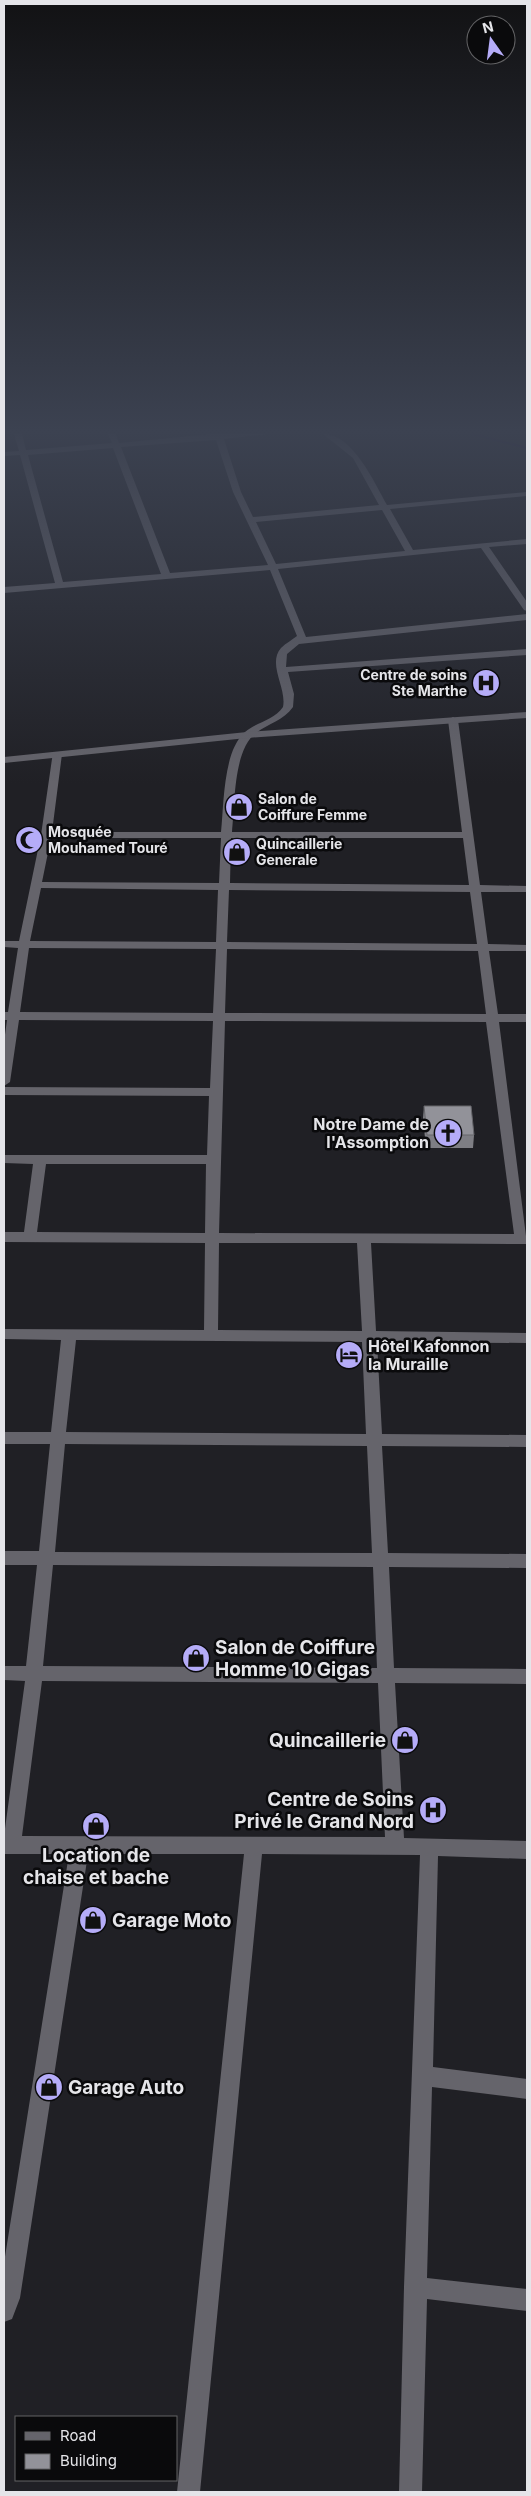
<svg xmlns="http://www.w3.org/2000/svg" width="531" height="2496" viewBox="0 0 531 2496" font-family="Inter,sans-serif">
  <rect width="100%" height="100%" fill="#202025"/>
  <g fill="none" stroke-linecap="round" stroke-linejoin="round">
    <path stroke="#15013a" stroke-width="2.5" d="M473,434L527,448"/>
    <path fill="#65646b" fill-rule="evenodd" d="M14,434H22L26,450L112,443L108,434H116L119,443L211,434H268L224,439L241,492L253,517L379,505L353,458L323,434C353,434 374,482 387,505L527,492V496L390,509L413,550L527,539V544L489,547L527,602V611L524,610L481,548L278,569L306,637L527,614V620L299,644L287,654L286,667L527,649V655L288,672L294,694L293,707C283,721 269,723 256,733C233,750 235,805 232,832H462L448,720L453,717L458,720L480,885L527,886V892H481L488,944L527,945V951H489L498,1014H527V1022H499L527,1244L371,1243L376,1331L527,1333V1343L377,1342L382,1434L527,1435V1447L382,1446L388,1553L527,1554V1568L389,1567L394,1668L527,1669V1684L395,1683L404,1838L527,1841V1859L438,1856L433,2067L527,2079V2099L432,2087L427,2278L527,2289V2311L427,2299L422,2492H399L404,2287L420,1855L262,1854L200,2492H177L244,1854H88L20,2298L12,2319L4,2322V2263L69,1854H4V1836L25,1681L4,1680V1666H26L37,1565H4V1551H39L50,1444H4V1432H51L61,1340L4,1339V1329L204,1330L205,1243L4,1242V1232H24L33,1164L4,1163V1155H207L209,1096L4,1095V1087L210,1088L213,1021L19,1020L10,1082L4,1086V1042L7,1020H4V1012H8L18,948L4,947V941H19L41,835L53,752L62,754L52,832H221C224,804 223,751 245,732C257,722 274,720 283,707C287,688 267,664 281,648C286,643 292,640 297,636L270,570L4,593V587L55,583L20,455L4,456V452L19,451ZM216,440L233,492L268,565L170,573L121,447ZM113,448L161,574L63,582L28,455ZM382,510L405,551L276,564L256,522ZM51,838H221L219,883L42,882ZM231,838H463L469,885L230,883ZM41,888L218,890L216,942L30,941ZM229,890L470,892L477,944L227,942ZM29,948L216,949L213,1013L20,1012ZM227,949L478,951L486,1014L225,1013ZM225,1021L486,1022L514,1234L219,1233ZM46,1164H206L205,1233L37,1232ZM219,1243H357L362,1331L218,1330ZM76,1340L362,1342L366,1434L66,1432ZM65,1444L367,1446L372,1553L55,1552ZM53,1565L373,1567L377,1668L43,1666ZM42,1681L378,1683L385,1837L22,1836Z"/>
    <path fill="#65646b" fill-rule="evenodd" d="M527,712V718L247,738L4,763V757L247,732Z"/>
  </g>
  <path fill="#7e7e84" d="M424,1106L474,1135L473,1148H426L423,1118Z"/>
  <path fill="#929299" stroke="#66666b" d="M424,1106H471L474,1135H427Z"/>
  <linearGradient id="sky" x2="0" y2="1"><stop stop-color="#121214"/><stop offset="0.55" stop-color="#3c4251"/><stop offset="1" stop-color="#3c4251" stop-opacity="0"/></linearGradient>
  <rect width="531" height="784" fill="url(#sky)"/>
  <defs>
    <g id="hospital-disc" transform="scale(1.4375)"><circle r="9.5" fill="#b5acf8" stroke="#0a0a0c"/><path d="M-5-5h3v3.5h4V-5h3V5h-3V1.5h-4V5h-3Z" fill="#111"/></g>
    <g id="shop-disc" transform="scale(1.4375)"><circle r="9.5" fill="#b5acf8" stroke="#0a0a0c"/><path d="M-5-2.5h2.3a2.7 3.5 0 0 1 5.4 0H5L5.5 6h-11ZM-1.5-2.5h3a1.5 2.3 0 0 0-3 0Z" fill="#111"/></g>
    <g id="mosque-disc" transform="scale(1.4375)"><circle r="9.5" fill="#b5acf8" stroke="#0a0a0c"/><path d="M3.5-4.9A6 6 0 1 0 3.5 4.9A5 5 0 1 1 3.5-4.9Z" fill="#111"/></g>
    <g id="church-disc" transform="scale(1.4375)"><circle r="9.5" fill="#b5acf8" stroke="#0a0a0c"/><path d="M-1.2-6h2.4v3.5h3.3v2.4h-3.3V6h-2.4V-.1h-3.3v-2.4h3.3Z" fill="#111"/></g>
    <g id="hotel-disc" transform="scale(1.4375)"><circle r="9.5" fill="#b5acf8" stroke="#0a0a0c"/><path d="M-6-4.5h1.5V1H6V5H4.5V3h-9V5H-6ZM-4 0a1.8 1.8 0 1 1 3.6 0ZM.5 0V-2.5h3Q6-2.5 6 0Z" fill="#111"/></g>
  </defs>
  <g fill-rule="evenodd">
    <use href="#hospital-disc" x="486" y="683"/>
    <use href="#shop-disc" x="239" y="807"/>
    <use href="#mosque-disc" x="29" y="840"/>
    <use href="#shop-disc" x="237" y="852"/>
    <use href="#church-disc" x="448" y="1133"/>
    <use href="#hotel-disc" x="349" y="1355"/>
    <use href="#shop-disc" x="196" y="1658"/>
    <use href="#shop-disc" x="405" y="1740"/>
    <use href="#hospital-disc" x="433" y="1810"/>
    <use href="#shop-disc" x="96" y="1826"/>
    <use href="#shop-disc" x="93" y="1920"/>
    <use href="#shop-disc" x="49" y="2087"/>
  </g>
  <g text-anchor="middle" stroke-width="5" stroke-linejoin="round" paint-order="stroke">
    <g font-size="14" font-weight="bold" fill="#e5e5e9" stroke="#0a0a0c" text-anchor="start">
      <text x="467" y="680" text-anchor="end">Centre de soins<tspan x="467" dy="16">Ste Marthe</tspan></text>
      <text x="258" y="804">Salon de<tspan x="258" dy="16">Coiffure Femme</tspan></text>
      <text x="48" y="837">Mosquée<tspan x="48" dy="16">Mouhamed Touré</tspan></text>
      <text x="256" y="849">Quincaillerie<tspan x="256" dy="16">Generale</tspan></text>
    </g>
    <g font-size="16" font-weight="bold" fill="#e5e5e9" stroke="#0a0a0c" text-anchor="end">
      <text x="429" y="1130">Notre Dame de<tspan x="429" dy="18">l'Assomption</tspan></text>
      <text x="368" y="1352" text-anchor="start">Hôtel Kafonnon<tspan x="368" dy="18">la Muraille</tspan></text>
    </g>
    <g font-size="19" font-weight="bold" fill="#e5e5e9" stroke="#0a0a0c" text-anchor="start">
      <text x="215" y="1654">Salon de Coiffure<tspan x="215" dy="22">Homme 10 Gigas</tspan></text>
      <text x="386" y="1747" text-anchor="end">Quincaillerie</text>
      <text x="414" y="1806" text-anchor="end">Centre de Soins<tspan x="414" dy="22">Privé le Grand Nord</tspan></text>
      <text x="96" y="1862" text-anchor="middle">Location de<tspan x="96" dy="22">chaise et bache</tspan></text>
      <text x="112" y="1927">Garage Moto</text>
      <text x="68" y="2094">Garage Auto</text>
    </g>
  </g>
  <rect width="531" height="2496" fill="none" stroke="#e5e5e9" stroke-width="10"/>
  <rect x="15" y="2416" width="162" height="65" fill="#0a0a0c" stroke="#626264"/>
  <rect x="25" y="2432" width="25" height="8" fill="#65646b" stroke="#626264"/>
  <text x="60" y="2441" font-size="15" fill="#e5e5e9">Road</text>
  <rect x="25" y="2454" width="25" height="15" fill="#929299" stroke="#626264"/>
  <text x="60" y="2466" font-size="15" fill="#e5e5e9">Building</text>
  <g transform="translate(491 40) rotate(346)"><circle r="24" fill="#0a0a0c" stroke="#626264"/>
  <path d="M0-4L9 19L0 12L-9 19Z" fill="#b5acf8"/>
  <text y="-8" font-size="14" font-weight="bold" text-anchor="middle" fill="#e5e5e9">N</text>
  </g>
</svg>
